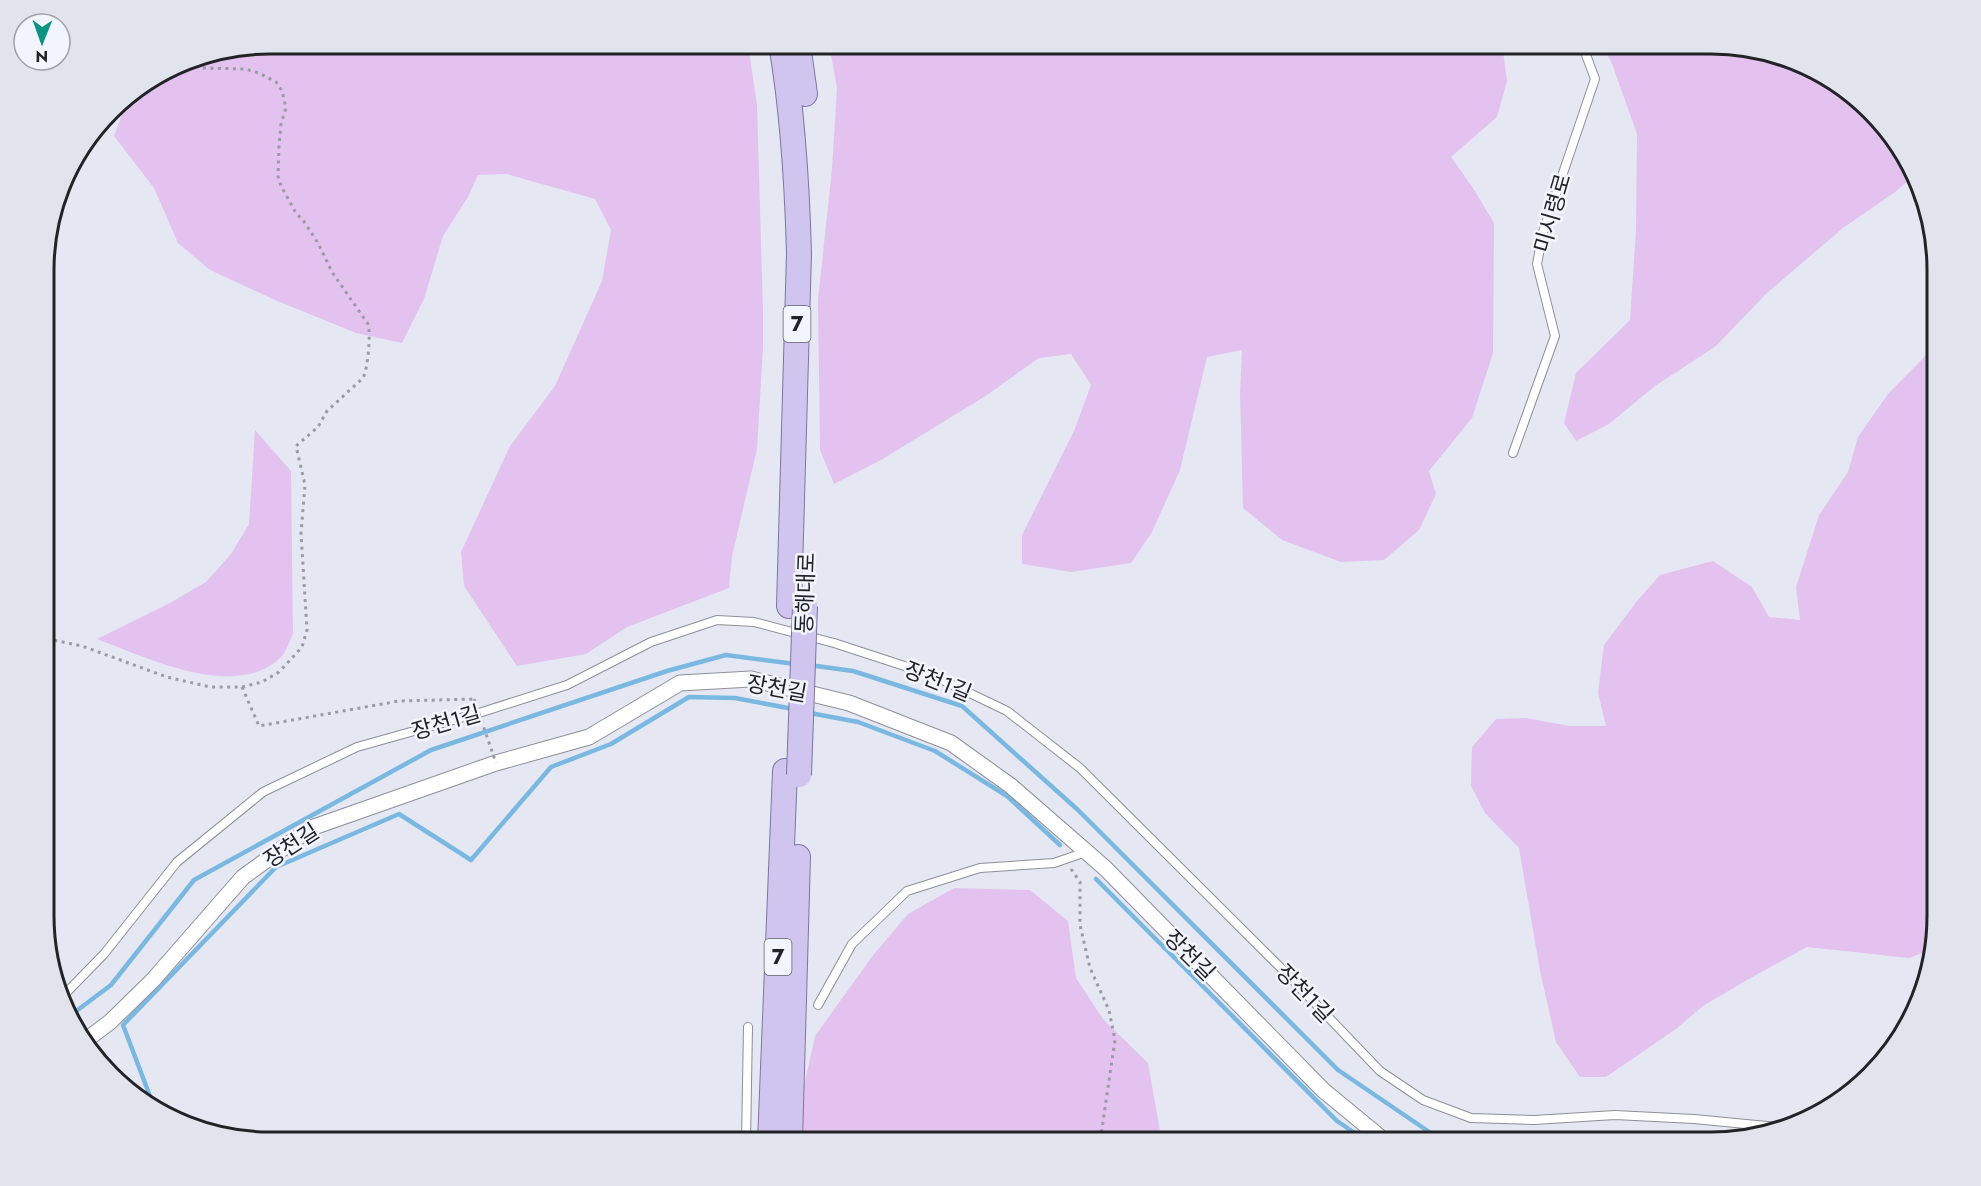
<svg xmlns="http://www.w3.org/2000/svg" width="1981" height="1186" viewBox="0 0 1981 1186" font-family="Jost,'Noto Sans KR',sans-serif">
  <rect width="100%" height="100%" fill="#e5e8f3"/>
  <g fill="#e3c2f0">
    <path d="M270,44H511L516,47L520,44H748L757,105L763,309V347L757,449L732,556L729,588L627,627L586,654L517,666L464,586L461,552L510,446L555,386L602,281L611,230L595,199L506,174L478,175L468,197L443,236L424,299L402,343L356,333L275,300L210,270L178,243L154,188L114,136L127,101L138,89L183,61Z"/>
    <path d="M829,44H1502L1507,81L1497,117L1451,157L1473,188L1494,223L1493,353L1472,418L1429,471L1436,494L1419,530L1384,560L1341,562L1282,540L1243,508L1240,392L1242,350L1207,357L1180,470L1152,532L1131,563L1071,572L1022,564V535L1074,431L1091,385L1071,354L1039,358L984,397L881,460L834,484L820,450L818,300L832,169L837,88Z"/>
    <path d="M1600,44H1712L1770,51L1825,74L1900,144L1915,175L1895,192L1843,228L1767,293L1716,346L1655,386L1609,424L1576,441L1564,423L1576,373L1630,320L1636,230L1637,134L1611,61Z"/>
    <path d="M1937,350V931L1931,950L1909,958L1807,947L1747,980L1703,1006L1676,1029L1606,1077H1580L1556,1042L1540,971L1519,848L1485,813L1471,786L1472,747L1496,719L1526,718L1570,726H1606L1598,693L1604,645L1637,601L1660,575L1713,561L1752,587L1769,617L1800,620L1796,587L1819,515L1848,472L1858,437L1888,394L1927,354Z"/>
    <path d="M255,430L291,471L293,634C289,642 286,653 280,658C235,701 145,657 97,639L168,604L206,582L231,554L249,524Z"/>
    <path d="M954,888L1030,890L1068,921L1076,978L1103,1019L1148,1063L1162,1142H800L802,1095L815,1036L874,954L908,914Z"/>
  </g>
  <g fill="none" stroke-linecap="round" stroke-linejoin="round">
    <g stroke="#7ab8e1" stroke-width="4.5">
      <path d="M809,665L853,671L962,706L1078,810L1338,1070L1444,1142"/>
      <path d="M810,713L858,722L935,751L1007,796L1060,845"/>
      <path d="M1096,879L1337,1121L1368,1142"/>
      <path d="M71,1015L111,985L194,880L431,750L667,671L726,655L795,664"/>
      <path d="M156,1112L123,1025L276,867L399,814L471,860L551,767L611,744L689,697L735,698L793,709"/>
    </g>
    <g stroke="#8d8f99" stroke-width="10">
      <g id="lane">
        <path d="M1513,453L1555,336L1537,264L1543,232L1595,79L1582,44"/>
        <path d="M64,995L104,954L177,862L263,792L357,747L482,712L567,685L651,642L717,620L754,622L834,643L932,675L1007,711L1080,768L1287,974L1380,1071L1423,1100L1471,1118L1534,1120L1615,1115L1694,1119L1777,1127"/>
        <path d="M818,1005L852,944L907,891L980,868L1054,863L1086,852"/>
        <path d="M746,1142L748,1027"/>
      </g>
    </g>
    <g stroke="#8d8f99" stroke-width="17">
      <path id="street" d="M82,1043L110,1022L153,980L243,877L311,828L496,763L589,737L680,683L751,679L849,703L951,743L1011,786L1105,868L1323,1090L1386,1142"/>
    </g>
    <g stroke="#7f74a1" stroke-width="26">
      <g id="primary">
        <path d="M781,44C793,113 797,182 799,253L789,606"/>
        <path d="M798,44L805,94"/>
        <path d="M770,1142L785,771"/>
        <path d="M790,1142L798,857"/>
      </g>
    </g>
    <g stroke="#999ca4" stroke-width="3" stroke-dasharray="3 4.5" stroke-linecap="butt">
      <path d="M45,647L48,639L82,646L167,677L210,687H242L262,682L279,672L302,647L307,630L301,533L305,485L296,446L318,427L327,411L363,378C368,369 371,333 368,324L332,272L318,243L303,220L296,213L281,186L278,176L279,145L281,124L286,108L282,91L276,82L259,73L245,69L203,68L181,62"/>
      <path d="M242,687L259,726L399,701L474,699"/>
      <path d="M1071,869L1080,882V925L1090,968L1109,1010L1115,1040L1100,1142"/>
    </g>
    <use href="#lane" stroke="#fff" stroke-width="8"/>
    <use href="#street" stroke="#fff" stroke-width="15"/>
    <use href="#primary" stroke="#d0c5ee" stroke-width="24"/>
    <g stroke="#7f74a1" stroke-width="26" stroke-linecap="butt">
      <path id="primary-bridge" d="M799,775L805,606"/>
    </g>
    <path stroke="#999ca4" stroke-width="3" stroke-dasharray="3 4.5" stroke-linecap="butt" d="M474,699L496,763"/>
    <use href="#primary-bridge" stroke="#d0c5ee" stroke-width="24"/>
  </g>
  <g text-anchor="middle" stroke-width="5" stroke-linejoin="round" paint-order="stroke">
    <g fill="#f3f5fe" stroke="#616268" stroke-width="1.5">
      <rect x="783.5" y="306" width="27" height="36" rx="4.5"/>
      <rect x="764.5" y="939" width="27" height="36" rx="4.5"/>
    </g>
    <g font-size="21" font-weight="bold" fill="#222327">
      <text x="797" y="331">7</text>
      <text x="778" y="964">7</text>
    </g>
    <g font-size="22" fill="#222327" stroke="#f3f5fe">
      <text transform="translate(1552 213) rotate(-74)" y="8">미시령로</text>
      <text transform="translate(805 593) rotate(-88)" y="8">동해대로</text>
      <text transform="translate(938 681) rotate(22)" y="8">장천1길</text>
      <text transform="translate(777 688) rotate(10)" y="8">장천길</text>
      <text transform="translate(446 722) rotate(-16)" y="8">장천1길</text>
      <text transform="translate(291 845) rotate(-33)" y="8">장천길</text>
      <text transform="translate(1190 955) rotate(45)" y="8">장천길</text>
      <text transform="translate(1305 993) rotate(46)" y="8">장천1길</text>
    </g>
  </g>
  <path d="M0 0H1981V1186H0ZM270 54H1711A216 216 0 0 1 1927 270V916A216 216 0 0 1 1711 1132H270A216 216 0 0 1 54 916V270A216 216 0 0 1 270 54Z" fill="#e2e4ed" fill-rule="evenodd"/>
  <path fill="none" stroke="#222327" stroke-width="3" d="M270 54H1711A216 216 0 0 1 1927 270V916A216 216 0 0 1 1711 1132H270A216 216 0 0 1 54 916V270A216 216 0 0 1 270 54Z"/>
  <g transform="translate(42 42) rotate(181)"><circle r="28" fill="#f3f5fe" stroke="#9fa1a8" stroke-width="1.5"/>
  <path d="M0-4.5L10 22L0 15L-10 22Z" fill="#0b9581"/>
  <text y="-9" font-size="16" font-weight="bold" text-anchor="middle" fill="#222327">N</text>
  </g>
</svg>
